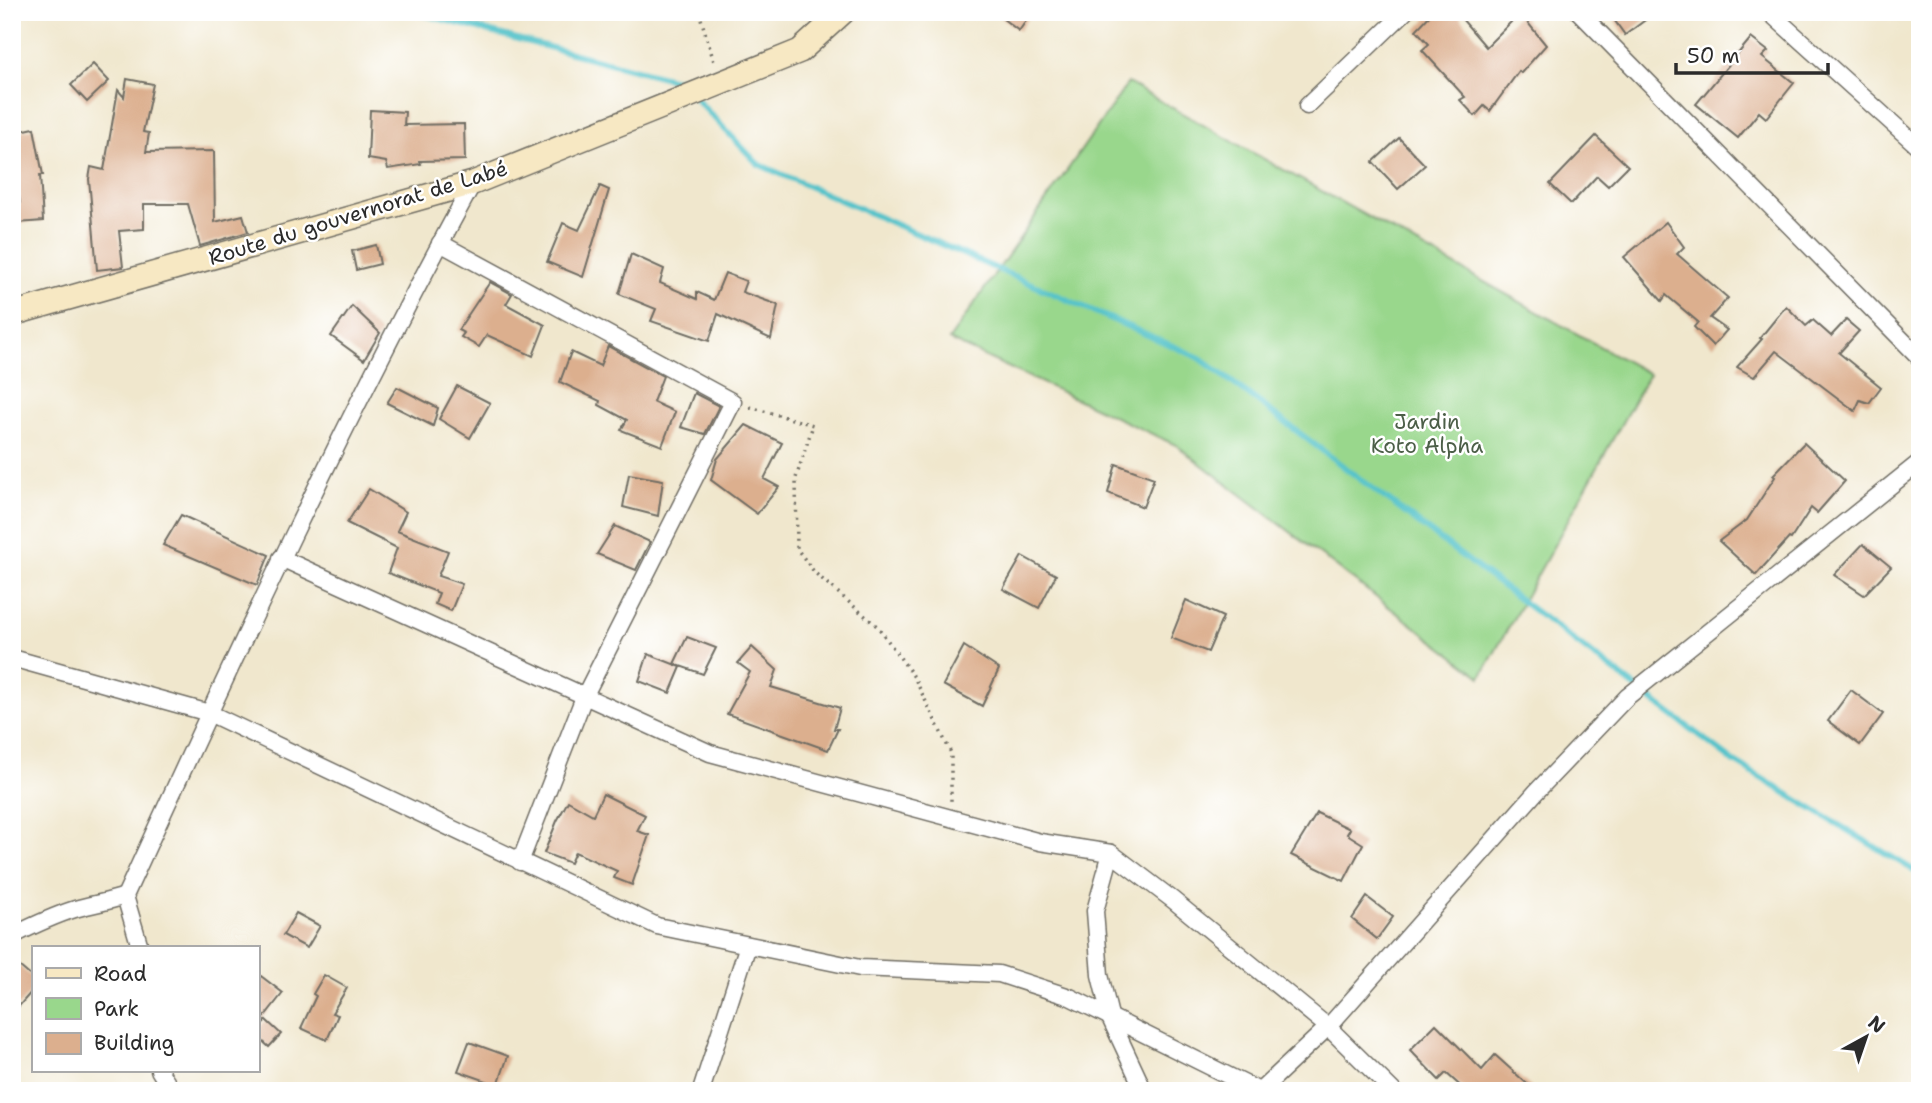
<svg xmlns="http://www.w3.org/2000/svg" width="1932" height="1103" viewBox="0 0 1932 1103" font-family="'Shantell Sans',sans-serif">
  <rect width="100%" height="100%" fill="#fff"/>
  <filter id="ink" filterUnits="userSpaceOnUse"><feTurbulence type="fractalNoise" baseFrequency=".0143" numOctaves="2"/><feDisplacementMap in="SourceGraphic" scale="14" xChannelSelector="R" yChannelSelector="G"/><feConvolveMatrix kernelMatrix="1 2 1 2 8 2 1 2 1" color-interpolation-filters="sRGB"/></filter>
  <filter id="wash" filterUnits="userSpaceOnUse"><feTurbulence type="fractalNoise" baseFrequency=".00686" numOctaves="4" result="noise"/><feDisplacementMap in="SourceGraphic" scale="28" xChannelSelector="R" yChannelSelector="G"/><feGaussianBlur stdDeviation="1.57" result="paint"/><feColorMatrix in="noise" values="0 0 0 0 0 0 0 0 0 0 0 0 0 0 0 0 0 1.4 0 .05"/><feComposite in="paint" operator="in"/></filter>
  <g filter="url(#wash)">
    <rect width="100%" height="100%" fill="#f0e7cd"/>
    <path fill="#99d78c" stroke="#62815c" stroke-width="2" d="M1128,83L1649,374L1481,677L1176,445L949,340Z"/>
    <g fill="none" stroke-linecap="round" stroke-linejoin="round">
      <g stroke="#55c3ca" stroke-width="6">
        <path d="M414,12L679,81L687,90"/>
        <path d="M695,98L758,164L1200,358L1733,761L1920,874"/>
      </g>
    </g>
    <g id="blocks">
      <g fill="#dcaf8e">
        <path d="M994,12H1032L1019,31Z"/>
        <path d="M1433,12H1456L1486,47L1520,13L1546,45L1521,73L1519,71L1490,111L1484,106L1475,116L1460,100L1465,97L1422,50L1429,44L1416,30Z"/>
        <path d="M1612,12H1656L1625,35L1615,21L1617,19Z"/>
        <path d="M1751,38L1768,51L1762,57L1794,83L1766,118L1759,112L1738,138L1696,104Z"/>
        <path d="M93,64L109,81L87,102L71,85Z"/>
        <path d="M127,79L153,84L143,132L149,133L146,152L214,151L215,222L243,215L248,232L200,246L188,204H144V229L119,231L123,267L97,270L89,179L91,167L104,170L118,90L124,97Z"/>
        <path d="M370,110L405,112L404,125L464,124L465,160L420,161L421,164L388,169L386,162L368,159Z"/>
        <path d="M34,128L43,175H40L43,221L18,223L17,203H20L12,150V133Z"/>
        <path d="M1596,136L1628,166L1608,186L1597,176L1571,204L1550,184Z"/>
        <path d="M1399,138L1425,165L1398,189L1373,162Z"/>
        <path d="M600,186L609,190L583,277L547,262L563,223L579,230Z"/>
        <path d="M1666,222L1684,247L1677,254L1728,298L1710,318L1727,330L1713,346L1694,327L1698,322L1666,295L1662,301L1624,257Z"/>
        <path d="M376,245L380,264L356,270L352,251Z"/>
        <path d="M631,254L664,269L660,283L697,299V292L714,300L725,273L746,281L742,292L778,305L771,339L718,314L709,341L651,321L656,309L619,294Z"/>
        <path d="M490,282L512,294L506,304L545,325L533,356L487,335L479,347L461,337L464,333L458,330Z"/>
        <path d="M352,306L380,333L364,360L331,336Z"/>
        <path d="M1786,306L1806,326L1813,320L1831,336L1846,320L1859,331L1839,353L1881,387L1869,403L1860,400L1855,411L1776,351L1754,377L1737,367L1762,339L1760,338Z"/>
        <path d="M608,346L663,376L653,402L675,412L662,446L621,430L627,420L599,405L600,401L560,382L571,352L600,366Z"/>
        <path d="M457,386L490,403L470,438L439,419Z"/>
        <path d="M397,387L438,408L433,426L387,403Z"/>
        <path d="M694,393L719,406L705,434L681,427Z"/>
        <path d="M746,425L782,443L764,479L779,487L757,514L711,480L717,459Z"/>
        <path d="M1804,443L1845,481L1817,513L1811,508L1791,539L1789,538L1756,575L1719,541L1747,520L1775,477L1773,475Z"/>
        <path d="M1116,464L1154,478L1143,507L1108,493Z"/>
        <path d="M629,474L663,480L658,516L623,507Z"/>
        <path d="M369,489L406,512L397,531L448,551L438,576L462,584L451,611L435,604L439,593L388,573L397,548L347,523Z"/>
        <path d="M181,515L269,555L257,585L163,545Z"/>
        <path d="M615,526L650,542L636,570L597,554Z"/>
        <path d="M1863,544L1891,567L1864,595L1834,575Z"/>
        <path d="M1022,556L1056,575L1039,608L1003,589Z"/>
        <path d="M1186,600L1223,617L1208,652L1171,638Z"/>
        <path d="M687,637L716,648L703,674L674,664Z"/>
        <path d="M964,646L999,669L982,706L943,685Z"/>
        <path d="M752,647L777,670L771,687L840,708L834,729H838L828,750L727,714L750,672L738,663Z"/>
        <path d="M648,654L681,667L670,693L639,681Z"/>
        <path d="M1851,690L1883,714L1860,745L1828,721Z"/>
        <path d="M603,794L645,815L637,831L649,835L632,885L614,878L617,871L575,852L570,863L544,853L557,821L568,801L593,815Z"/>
        <path d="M1317,813L1350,829L1347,834L1363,844L1344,881L1291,855Z"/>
        <path d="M1367,897L1393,917L1377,939L1352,919Z"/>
        <path d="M296,913L320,926L307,948L283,935Z"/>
        <path d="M12,960L33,978V990L12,1014Z"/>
        <path d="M257,973L283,993L257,1026Z"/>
        <path d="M324,975L347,988L332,1013L338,1015L327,1040L301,1028L316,996L313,994Z"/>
        <path d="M266,1020L281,1034L269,1047L257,1036V1030Z"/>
        <path d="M1436,1024L1482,1070L1495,1055L1535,1091H1466L1446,1073L1439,1080L1410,1050Z"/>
        <path d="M469,1042L508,1056L498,1085L458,1071Z"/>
      </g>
    </g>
  </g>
  <g filter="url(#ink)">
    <use href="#blocks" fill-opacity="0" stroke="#706d64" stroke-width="2"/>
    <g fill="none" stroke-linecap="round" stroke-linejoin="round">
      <g stroke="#706d64" stroke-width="19">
        <g id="street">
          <path d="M1579,12L1920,358"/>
          <path d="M1769,12L1920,148"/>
          <path d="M1307,106L1405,12"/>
          <path d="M440,243L733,402L584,697L520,862"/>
          <path d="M281,558L710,753L1040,842L1111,853L1173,900L1328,1027L1393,1091"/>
          <path d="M12,658L209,713L657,926L860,968L999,974L1070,997L1259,1091"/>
          <path d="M1111,853L1095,911L1100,975L1111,1020L1144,1091"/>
          <path d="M12,936C32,926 53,916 75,909C92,904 108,902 125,896"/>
          <path d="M140,947L125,896C235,656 346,415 473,183"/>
          <path d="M159,1070L172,1091"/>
          <path d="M701,1091L748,945"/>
          <path d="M1260,1091L1328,1027L1536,792L1627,697L1920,462"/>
        </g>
      </g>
      <g stroke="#706d64" stroke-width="26">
        <path id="secondary" d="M12,314L473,183L800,51L843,12"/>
      </g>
      <g stroke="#706d64" stroke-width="3.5" stroke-dasharray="2 5" stroke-linecap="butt">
        <path d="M699,12L715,65"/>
        <path d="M750,407L813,425L796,478L797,549L815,573L878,627L914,677L951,753V801"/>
      </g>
      <use href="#street" stroke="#fff" stroke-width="16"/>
      <use href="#secondary" stroke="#f7e8c3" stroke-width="23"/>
    </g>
  </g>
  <g text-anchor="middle" stroke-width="5" stroke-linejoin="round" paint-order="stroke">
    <g font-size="21" fill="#2b2b2b" stroke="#fff">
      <text transform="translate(358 213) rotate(-17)" y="7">Route du gouvernorat de Labé</text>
    </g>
    <g font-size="21" fill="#4c5f48" stroke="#fff">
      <text x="1427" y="429">Jardin<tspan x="1427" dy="24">Koto Alpha</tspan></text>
    </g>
  </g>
  <rect width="1932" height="1103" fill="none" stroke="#fff" stroke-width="42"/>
  <rect x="32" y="946" width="228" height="126" fill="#ffffff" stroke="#aaaaaa" stroke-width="2"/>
  <rect x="46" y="968" width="35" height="10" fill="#f7e8c3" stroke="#aaaaaa" stroke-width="2"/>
  <text x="94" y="981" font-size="21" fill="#2b2b2b">Road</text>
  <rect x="46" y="998" width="35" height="21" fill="#99d78c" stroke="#aaaaaa" stroke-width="2"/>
  <text x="94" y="1016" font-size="21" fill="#2b2b2b">Park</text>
  <rect x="46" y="1033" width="35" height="21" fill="#dcaf8e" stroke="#aaaaaa" stroke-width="2"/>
  <text x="94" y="1050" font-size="21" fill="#2b2b2b">Building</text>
  <g transform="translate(1866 1037) rotate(40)" stroke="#ffffff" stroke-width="5" paint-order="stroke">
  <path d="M0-5L12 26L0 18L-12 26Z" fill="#2b2b2b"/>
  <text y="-10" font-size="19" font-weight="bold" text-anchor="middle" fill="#2b2b2b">N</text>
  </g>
  <path d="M1676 63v10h152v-10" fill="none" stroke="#2b2b2b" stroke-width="3.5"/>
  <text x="1687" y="63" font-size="21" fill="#2b2b2b" stroke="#ffffff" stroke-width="5" paint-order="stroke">50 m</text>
</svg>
